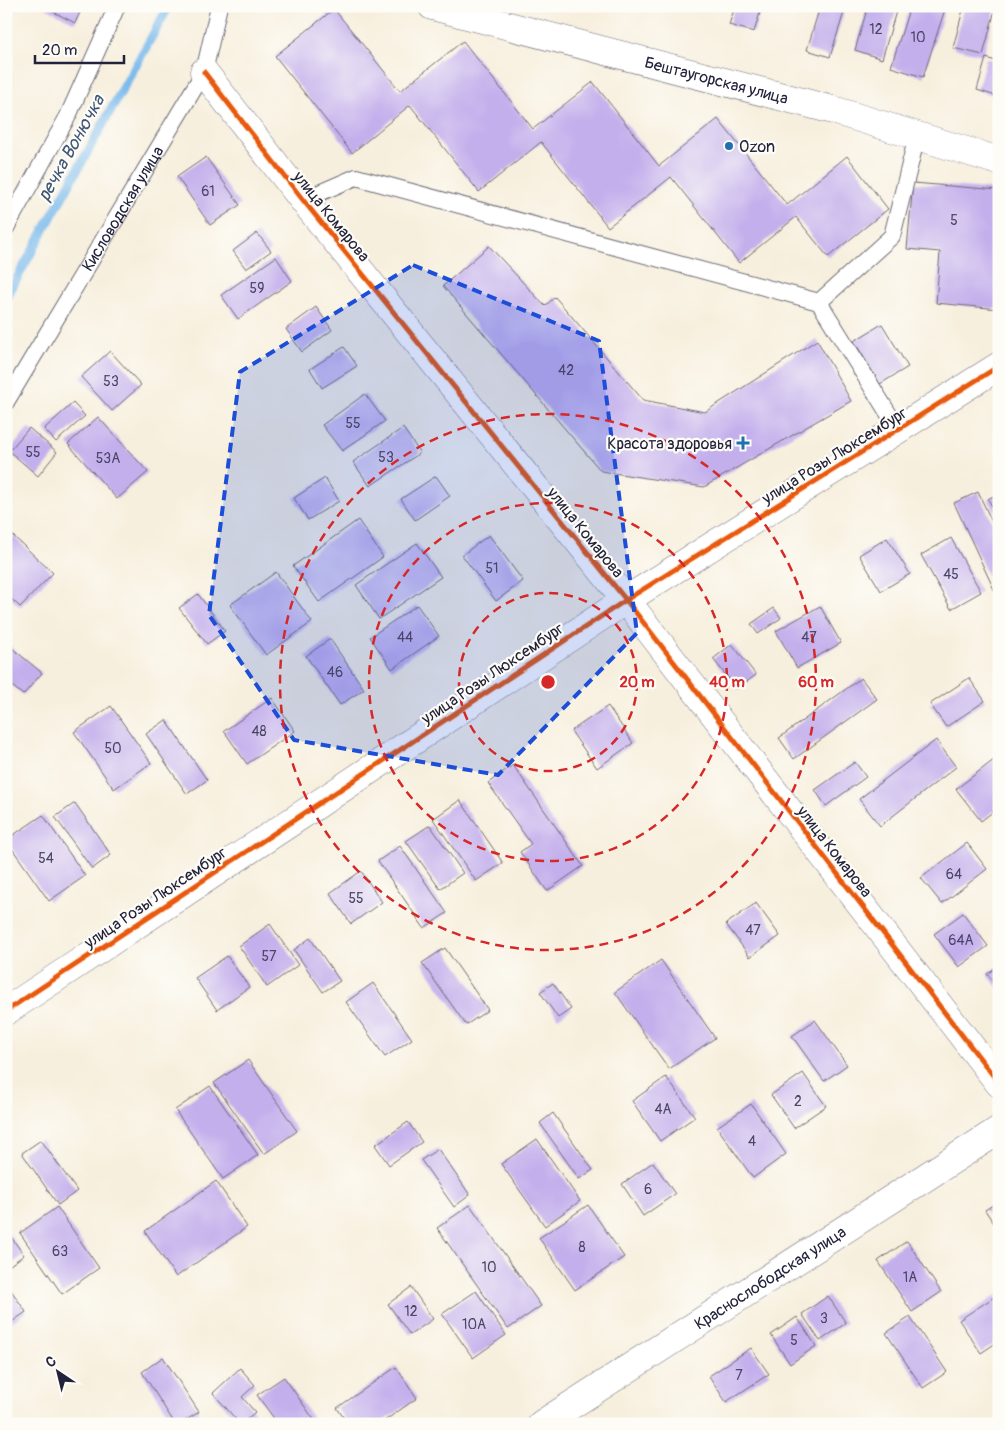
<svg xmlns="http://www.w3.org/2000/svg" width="1005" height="1430" viewBox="0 0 1005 1430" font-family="Pangolin,sans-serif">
  <rect width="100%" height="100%" fill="#fdfcf7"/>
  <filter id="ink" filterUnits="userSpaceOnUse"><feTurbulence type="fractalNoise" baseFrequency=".02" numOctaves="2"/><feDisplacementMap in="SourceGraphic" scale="10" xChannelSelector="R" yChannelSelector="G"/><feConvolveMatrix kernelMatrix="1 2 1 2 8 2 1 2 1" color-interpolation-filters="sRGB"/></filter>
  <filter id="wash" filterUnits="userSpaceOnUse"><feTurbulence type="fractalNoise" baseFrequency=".0096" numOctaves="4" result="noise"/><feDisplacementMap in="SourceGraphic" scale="20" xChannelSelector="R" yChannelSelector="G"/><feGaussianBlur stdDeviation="1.12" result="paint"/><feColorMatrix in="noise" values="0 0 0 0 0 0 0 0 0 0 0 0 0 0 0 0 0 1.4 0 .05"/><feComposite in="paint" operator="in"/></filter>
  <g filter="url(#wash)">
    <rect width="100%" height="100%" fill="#f7efdd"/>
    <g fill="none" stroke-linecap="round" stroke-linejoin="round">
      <path stroke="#76b8eb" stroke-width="9" d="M6,298L165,13"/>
    </g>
    <g id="blocks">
      <g fill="#c3afec">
        <path d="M42,6H83L75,23Z"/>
        <path d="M735,6H762L754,32L729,25Z"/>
        <path d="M820,6H846L830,57L807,50Z"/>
        <path d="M868,6H890L897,8L882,59L855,50Z"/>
        <path d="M910,6H946L923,77L891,67Z"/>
        <path d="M964,6H996L983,55L953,48Z"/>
        <path d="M334,9L400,91L463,41L533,129L593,82L659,166L718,119L787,205L847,156L888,209L828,257L796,217L739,263L671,177L608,227L541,142L479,192L410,105L352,153L275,56Z"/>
        <path d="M986,58L999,62V97L977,90Z"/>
        <path d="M206,157L240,205L210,225L177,177Z"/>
        <path d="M913,183L999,190V309L936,303L940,252L907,249Z"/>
        <path d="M257,233L271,251L246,269L233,251Z"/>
        <path d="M489,246L545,306L555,297L643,400L705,412L817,340L851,401L704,487L601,471L443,286Z"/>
        <path d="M276,257L292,281L238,319L221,295Z"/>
        <path d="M316,307L332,330L302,352L286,329Z"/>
        <path d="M882,324L908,367L880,384L854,341Z"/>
        <path d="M344,347L357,366L322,388L310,369Z"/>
        <path d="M110,351L141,385L112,411L81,377Z"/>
        <path d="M365,394L385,421L342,451L322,425Z"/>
        <path d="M73,403L85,416L56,442L44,429Z"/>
        <path d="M98,417L148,472L117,499L68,444Z"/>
        <path d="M29,428L57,452L38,476L9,451Z"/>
        <path d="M403,428L420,453L370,486L353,462Z"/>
        <path d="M436,476L450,496L415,520L401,499Z"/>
        <path d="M325,478L339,501L308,520L294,498Z"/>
        <path d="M978,492L999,537V595L997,596L954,503Z"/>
        <path d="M999,493V519L988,499Z"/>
        <path d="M358,520L383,557L319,602L293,566Z"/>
        <path d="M11,534L53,573L20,607L6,594V539Z"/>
        <path d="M489,535L523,581L496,601L462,555Z"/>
        <path d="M887,538L910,574L881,591L859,555Z"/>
        <path d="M951,538L981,592L951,609L921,555Z"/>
        <path d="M417,543L441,577L379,619L356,585Z"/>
        <path d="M276,572L312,622L266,655L230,605Z"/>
        <path d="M198,594L225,631L207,644L179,608Z"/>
        <path d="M417,605L439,636L392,669L370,637Z"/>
        <path d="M820,606L841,643L797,668L776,631Z"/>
        <path d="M774,608L781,618L758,634L751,624Z"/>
        <path d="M330,639L364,689L340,705L306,656Z"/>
        <path d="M6,643L42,673L23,695L6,681Z"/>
        <path d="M732,644L756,675L737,689L713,659Z"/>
        <path d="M861,678L877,699L794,759L779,738Z"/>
        <path d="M969,678L985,701L946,727L930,704Z"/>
        <path d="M272,698L295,731L247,764L224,731Z"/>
        <path d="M111,706L151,763L114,789L74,732Z"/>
        <path d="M608,706L633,743L597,768L571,731Z"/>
        <path d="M166,720L207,780L187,794L146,734Z"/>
        <path d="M936,740L956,767L880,826L859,799Z"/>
        <path d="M999,756V807L981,821L956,789Z"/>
        <path d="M855,762L866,777L826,806L815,790Z"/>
        <path d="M513,765L583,866L547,891L520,852L531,844L488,783Z"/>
        <path d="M460,800L503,863L476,881L433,819Z"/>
        <path d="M75,803L111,855L92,869L55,817Z"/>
        <path d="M43,815L85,876L49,901L6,840Z"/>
        <path d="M430,825L463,873L440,889L406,841Z"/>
        <path d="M967,843L987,869L942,904L921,878Z"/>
        <path d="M400,846L447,913L424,928L378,861Z"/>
        <path d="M361,871L382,902L351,924L330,893Z"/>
        <path d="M756,903L780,936L750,957L726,924Z"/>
        <path d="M963,913L988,946L959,967L934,934Z"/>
        <path d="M270,924L298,965L267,987L239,946Z"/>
        <path d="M310,938L340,981L323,992L294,950Z"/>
        <path d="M445,948L488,1010L466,1025L422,963Z"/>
        <path d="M227,956L249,987L217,1010L195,978Z"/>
        <path d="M661,960L715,1038L669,1069L615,992Z"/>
        <path d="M999,965V989L987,974Z"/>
        <path d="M373,983L412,1039L385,1057L346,1002Z"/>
        <path d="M553,983L571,1009L558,1018L540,992Z"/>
        <path d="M815,1020L847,1065L824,1081L792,1036Z"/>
        <path d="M248,1060L297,1131L264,1154L214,1083Z"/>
        <path d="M803,1073L826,1106L794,1128L771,1095Z"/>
        <path d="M666,1077L695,1117L660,1141L632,1101Z"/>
        <path d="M210,1086L258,1155L223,1179L175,1110Z"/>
        <path d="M751,1104L786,1154L753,1178L717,1127Z"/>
        <path d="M553,1113L593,1170L579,1179L540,1123Z"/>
        <path d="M408,1122L422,1142L389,1165L375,1145Z"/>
        <path d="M537,1139L580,1201L545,1226L501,1164Z"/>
        <path d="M41,1140L77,1191L58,1205L22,1153Z"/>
        <path d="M438,1149L470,1195L454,1207L421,1160Z"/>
        <path d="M653,1162L675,1194L643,1216L622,1184Z"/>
        <path d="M216,1181L247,1227L176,1277L145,1231Z"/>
        <path d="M999,1201V1231L985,1210Z"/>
        <path d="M470,1205L541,1306L508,1329L437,1228Z"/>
        <path d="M588,1205L624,1257L575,1290L539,1238Z"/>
        <path d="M57,1207L99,1268L62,1294L20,1233Z"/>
        <path d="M6,1230L24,1255L6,1268Z"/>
        <path d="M907,1241L941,1292L912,1312L878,1261Z"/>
        <path d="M6,1283L26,1312L6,1326Z"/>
        <path d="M411,1287L433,1319L410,1335L388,1304Z"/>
        <path d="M476,1291L506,1335L473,1358L442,1314Z"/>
        <path d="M999,1294V1341L981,1353L959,1320Z"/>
        <path d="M828,1296L846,1323L820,1341L802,1314Z"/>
        <path d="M797,1317L816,1346L790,1364L771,1335Z"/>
        <path d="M910,1317L947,1372L923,1388L886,1333Z"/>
        <path d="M751,1348L769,1374L726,1402L709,1376Z"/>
        <path d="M163,1357L199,1412L180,1424H175L142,1372Z"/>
        <path d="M396,1367L417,1398L380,1424H348L337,1408Z"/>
        <path d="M240,1368L255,1385L242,1397L255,1412L242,1424H240L213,1393Z"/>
        <path d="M284,1377L317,1424H278L257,1395Z"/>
      </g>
    </g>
  </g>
  <g filter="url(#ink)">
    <use href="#blocks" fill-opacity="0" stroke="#6d6a74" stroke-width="1"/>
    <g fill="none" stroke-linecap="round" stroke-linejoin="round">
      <g stroke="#6d6a74" stroke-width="18">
        <g id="service">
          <path d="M303,200L356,177L819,302L898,429"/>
          <path d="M6,228L68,116L117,6"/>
          <path d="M819,302L892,236L917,136"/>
          <path id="s1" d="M6,402L204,72L219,6"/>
        </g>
      </g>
      <g stroke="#6d6a74" stroke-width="29">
        <g id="minor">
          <path id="s2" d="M432,6L833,110L999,161"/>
          <path d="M204,72L303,200L626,600L999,1083"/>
          <path id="s3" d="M542,1424L999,1130"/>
        </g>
      </g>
      <g stroke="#6d6a74" stroke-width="29">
        <path id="tertiary" d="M6,1011L626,600L999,366"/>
      </g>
      <use href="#service" stroke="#fff" stroke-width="16"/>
      <use href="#minor" stroke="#fff" stroke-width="28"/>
      <use href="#tertiary" stroke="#fff" stroke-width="28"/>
      <g stroke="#fdfcf7" stroke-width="8">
        <g id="cycleway">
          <path d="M204,72L303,200L626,600L999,1083"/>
          <path d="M6,1011L626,600L999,366"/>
        </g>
      </g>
      <use href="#cycleway" stroke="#e8590c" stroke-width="5"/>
    </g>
  </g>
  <path fill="#1d4ed8" fill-opacity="0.2" stroke="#1d4ed8" stroke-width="4" stroke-dasharray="10 6" stroke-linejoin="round" d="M413,265L599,341L637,633L498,775L294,740L209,615L240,372Z"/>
  <g fill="none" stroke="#d62828" stroke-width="2.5" stroke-dasharray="9 6">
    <circle cx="548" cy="682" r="89"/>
    <circle cx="548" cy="682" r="179"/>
    <circle cx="548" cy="682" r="268"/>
  </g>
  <g fill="#1f6fb2" stroke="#fdfcf7" stroke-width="2">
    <circle cx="729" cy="146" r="5"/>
    <path d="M740.5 435.5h5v5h5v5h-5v5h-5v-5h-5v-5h5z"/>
  </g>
  <g text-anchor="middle" stroke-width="4.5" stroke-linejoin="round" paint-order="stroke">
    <g font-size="14" fill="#4a4567">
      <text x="876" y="34">12</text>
      <text x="918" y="42">10</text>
      <text x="208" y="196">61</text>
      <text x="954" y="225">5</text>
      <text x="257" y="293">59</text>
      <text x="566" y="375">42</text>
      <text x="111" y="386">53</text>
      <text x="353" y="428">55</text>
      <text x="33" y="457">55</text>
      <text x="386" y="462">53</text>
      <text x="108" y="463">53А</text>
      <text x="492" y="573">51</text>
      <text x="951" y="579">45</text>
      <text x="405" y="642">44</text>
      <text x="809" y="642">47</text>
      <text x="335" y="677">46</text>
      <text x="259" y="736">48</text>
      <text x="113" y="753">50</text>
      <text x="46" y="863">54</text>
      <text x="954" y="879">64</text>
      <text x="356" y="903">55</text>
      <text x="753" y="935">47</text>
      <text x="961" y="945">64А</text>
      <text x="269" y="961">57</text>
      <text x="798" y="1106">2</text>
      <text x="663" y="1114">4А</text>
      <text x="752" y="1146">4</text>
      <text x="648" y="1194">6</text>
      <text x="582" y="1252">8</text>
      <text x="60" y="1256">63</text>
      <text x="489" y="1272">10</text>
      <text x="910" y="1282">1А</text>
      <text x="411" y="1316">12</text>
      <text x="824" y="1323">3</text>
      <text x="474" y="1329">10А</text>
      <text x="794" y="1345">5</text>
      <text x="739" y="1380">7</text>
    </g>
    <g font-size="16" fill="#22223b" stroke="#fdfcf7">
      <text dy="6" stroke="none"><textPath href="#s2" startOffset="294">Бештаугорская улица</textPath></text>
      <text dy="6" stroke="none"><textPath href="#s1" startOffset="226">Кисловодская улица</textPath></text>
      <text transform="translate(332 216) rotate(51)" y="6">улица Комарова</text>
      <text transform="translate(834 455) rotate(-32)" y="6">улица Розы Люксембург</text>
      <text transform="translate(586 532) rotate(51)" y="6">улица Комарова</text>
      <text transform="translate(492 673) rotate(-34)" y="6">улица Розы Люксембург</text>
      <text transform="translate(835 851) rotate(52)" y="6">улица Комарова</text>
      <text transform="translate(155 897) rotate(-34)" y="6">улица Розы Люксембург</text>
      <text dy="6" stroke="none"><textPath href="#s3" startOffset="271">Краснослободская улица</textPath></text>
    </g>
    <g font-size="16" fill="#22223b" stroke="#fdfcf7" text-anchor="start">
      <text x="739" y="152">Ozon</text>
      <text x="732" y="449" text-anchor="end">Красота здоровья</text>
    </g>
    <g font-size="18" font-style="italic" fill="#3f5679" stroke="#fdfcf7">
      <text transform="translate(71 148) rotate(-61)" y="6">речка Вонючка</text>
    </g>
  </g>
  <circle cx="548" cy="682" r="8" fill="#d62828" stroke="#fdfcf7" stroke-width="2.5"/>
  <g font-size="15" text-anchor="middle" font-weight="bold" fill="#d62828" stroke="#fdfcf7" stroke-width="4.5" stroke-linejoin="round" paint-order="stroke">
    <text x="637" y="687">20 m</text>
    <text x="727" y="687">40 m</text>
    <text x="816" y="687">60 m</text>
  </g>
  <rect width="1005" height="1430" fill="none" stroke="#fdfcf7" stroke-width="25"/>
  <g transform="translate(58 1372) rotate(325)" stroke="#fdfcf7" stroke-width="4" paint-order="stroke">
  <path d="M0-4L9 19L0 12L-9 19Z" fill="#22223b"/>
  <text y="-8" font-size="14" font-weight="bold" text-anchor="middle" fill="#22223b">С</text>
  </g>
  <path d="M35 55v8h89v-8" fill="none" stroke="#22223b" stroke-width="2.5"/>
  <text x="42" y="55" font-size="15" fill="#22223b" stroke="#fdfcf7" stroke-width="4" paint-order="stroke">20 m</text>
</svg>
